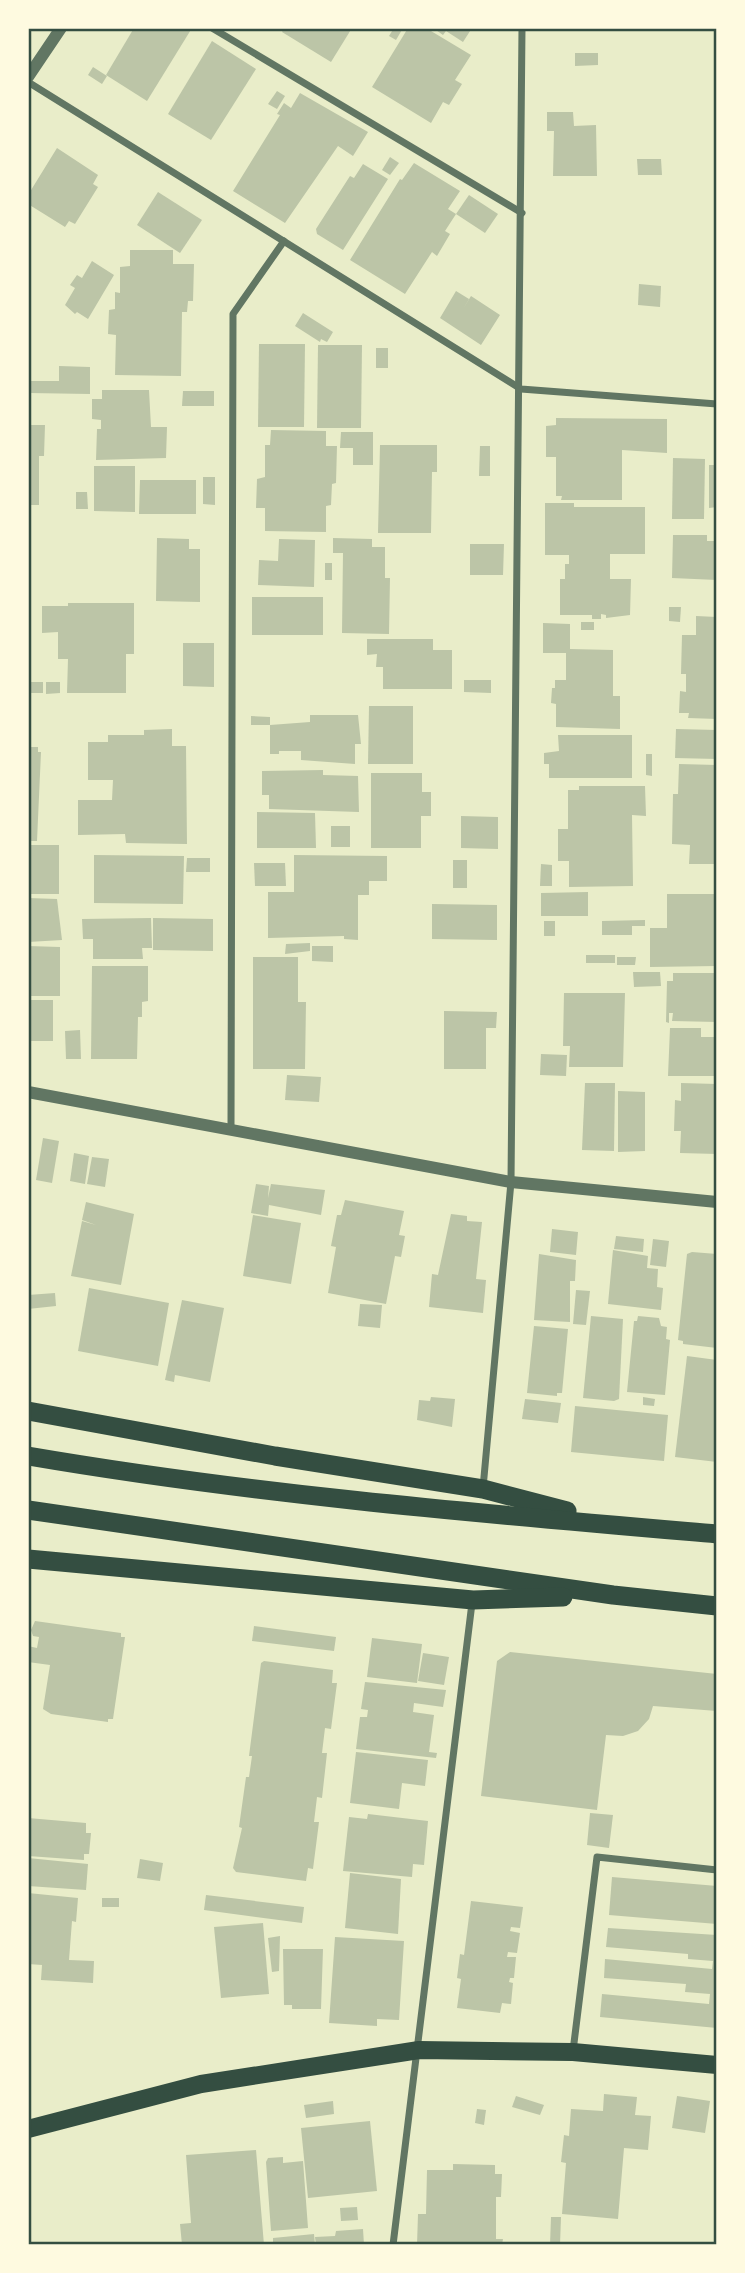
<svg xmlns="http://www.w3.org/2000/svg" width="745" height="2273" viewBox="0 0 745 2273" font-family="'Archivo Narrow',sans-serif">
  <rect width="100%" height="100%" fill="#e9edc9"/>
  <g fill="#bcc5a7">
    <path d="M134,28H192L147,101L106,75Z"/>
    <path d="M284,28H352L331,62L282,32Z"/>
    <path d="M394,28H403L396,40L389,36Z"/>
    <path d="M408,28H426L471,55L455,80L462,84L449,105L443,102L431,123L372,87Z"/>
    <path d="M433,28H472L463,42L446,31L443,35Z"/>
    <path d="M212,41L256,69L211,140L168,114Z"/>
    <path d="M575,53H598V65L575,66Z"/>
    <path d="M93,67L107,76L102,84L88,75Z"/>
    <path d="M277,91L285,96L277,109L268,104Z"/>
    <path d="M300,93L368,132L353,156L338,146L285,223L233,191L280,115L277,114L284,103L291,108Z"/>
    <path d="M547,112H573L574,126L596,125L597,176H553L554,131H547Z"/>
    <path d="M57,148L98,175L93,184L98,187L75,224L69,221L65,227L28,204V195Z"/>
    <path d="M390,157L399,163L390,175L382,170Z"/>
    <path d="M637,159H661L662,175H638Z"/>
    <path d="M414,163L460,191L448,209L456,214L445,231L450,234L437,256L432,252L405,294L350,260L400,179L402,180Z"/>
    <path d="M363,164L388,179L343,250L317,234L316,229L350,176L354,178Z"/>
    <path d="M158,192L202,220L180,253L137,225Z"/>
    <path d="M469,195L498,214L485,233L456,214Z"/>
    <path d="M130,250H173V264H194L193,301H188L187,312H182L181,376L115,375L116,335L108,334L109,310L115,309V292L120,293V267L130,266Z"/>
    <path d="M92,261L114,275L88,319L77,312L75,314L65,305L75,288L70,285L77,275L82,278Z"/>
    <path d="M639,284L661,286L660,307L638,305Z"/>
    <path d="M456,291L469,299L463,309L471,296L500,315L481,345L440,318Z"/>
    <path d="M303,313L333,332L327,342L321,339L320,342L295,326Z"/>
    <path d="M259,344H305L304,427H258Z"/>
    <path d="M318,345H362L361,428H317Z"/>
    <rect x="376" y="348" width="12" height="20"/>
    <path d="M59,366L90,367V394L29,393L30,381H59Z"/>
    <path d="M102,390H149L151,427H167L166,458L96,460L97,429H101V420L92,419V399H102Z"/>
    <path d="M183,391H214V406H182Z"/>
    <path d="M556,418L667,419V453L622,450V500H561L562,496H556V457H546V426L556,425Z"/>
    <path d="M28,425H45L44,456H39V505H28Z"/>
    <path d="M271,430L326,431V446H337L336,483L332,484L331,505L326,506V532L265,531V508H256L257,479L265,477V445H270Z"/>
    <path d="M341,432H373V465H353V448H340Z"/>
    <path d="M380,445H437V472H432L431,533H378Z"/>
    <path d="M480,446H490V476H479Z"/>
    <path d="M673,458L705,459L704,519H672Z"/>
    <path d="M715,458L717,507L709,508V465H715Z"/>
    <path d="M94,466H135V512L94,511Z"/>
    <path d="M203,477H215V505L203,504Z"/>
    <path d="M140,480H196V514H139Z"/>
    <path d="M76,492H87L88,509H76Z"/>
    <path d="M545,503H574V507H645V554H610V579H631L630,615L606,618V615L601,614V619H592V615H560V579H565V564H569V555H545Z"/>
    <path d="M673,535H707V541H717V580L672,578Z"/>
    <path d="M157,538L189,539V549H200V602L156,601Z"/>
    <path d="M333,538L372,539V547H385V578H390L389,634L342,633L343,553H333Z"/>
    <path d="M279,539L315,540L314,587L258,585L259,560L278,561Z"/>
    <path d="M470,544H504L503,575H470Z"/>
    <rect x="325" y="563" width="7" height="17"/>
    <rect x="252" y="597" width="71" height="38"/>
    <path d="M68,603H134V654H126V693H67L68,659H58V632L42,633V606H68Z"/>
    <path d="M669,607H681L680,622L669,621Z"/>
    <path d="M696,616L717,617V719L688,718L689,713H679L680,691L686,692V674H681L682,635H696Z"/>
    <rect x="581" y="622" width="13" height="8"/>
    <path d="M543,623L570,624V649L613,650V696H620V729L556,727V704L551,703L552,688H555V680H566V653H543Z"/>
    <path d="M367,639H433V650H452V689H383V667H376L377,654L367,655Z"/>
    <path d="M183,643H214V687L183,686Z"/>
    <path d="M464,680H491V693L464,692Z"/>
    <rect x="28" y="682" width="15" height="11"/>
    <path d="M46,682H60V693L46,694Z"/>
    <path d="M369,706H413V764H368Z"/>
    <path d="M310,715H358L361,744H355V764L301,760V751H279V754H270V725L310,722Z"/>
    <path d="M251,716L270,717V725H251Z"/>
    <path d="M172,729V746H186L187,844L126,843L125,834L78,835V800H112L113,780H88V742H108V735H144V730Z"/>
    <path d="M676,729L717,730V759L675,758Z"/>
    <path d="M558,735H632V778H549V764H544V753L559,751Z"/>
    <path d="M28,747H38V752H41L37,841H28Z"/>
    <path d="M646,754H652V776L646,775Z"/>
    <path d="M679,764L717,765V864H689L690,845L672,844L673,794H678Z"/>
    <path d="M323,770V775L358,776L359,812L269,809V795H262V771Z"/>
    <path d="M371,773H422V792H431V816H421V848H371Z"/>
    <path d="M579,786H645L646,816L632,815L633,886L569,887V861H558V829H568V790H579Z"/>
    <path d="M257,812L315,813L316,848H257Z"/>
    <path d="M461,816L498,817V849L461,848Z"/>
    <rect x="331" y="826" width="19" height="21"/>
    <rect x="28" y="845" width="31" height="49"/>
    <path d="M94,855L184,856L183,904L94,903Z"/>
    <path d="M294,855L387,856V881H369V895H358V940L344,939V936L268,938V892H294Z"/>
    <path d="M187,858H210V872H186Z"/>
    <rect x="453" y="860" width="14" height="28"/>
    <path d="M254,863H285L286,886H255Z"/>
    <path d="M541,864L552,865V886H540Z"/>
    <path d="M588,892V916H541V893Z"/>
    <path d="M667,894H717V966L650,967V928H667Z"/>
    <path d="M28,898L57,899L62,940L28,942Z"/>
    <path d="M432,904L497,905V940L432,939Z"/>
    <path d="M151,918L152,948H142L143,959H93V939H83L82,919Z"/>
    <path d="M153,918L213,919V951L153,950Z"/>
    <path d="M645,920V926H632V935H602V921Z"/>
    <rect x="544" y="921" width="11" height="15"/>
    <path d="M310,943V951L285,954L286,944Z"/>
    <path d="M28,946L60,947V996H28Z"/>
    <path d="M312,946H333V962L312,961Z"/>
    <rect x="586" y="955" width="29" height="8"/>
    <path d="M253,957H298V1002H306L305,1069H253Z"/>
    <path d="M617,957H636L635,965H617Z"/>
    <path d="M92,966H148V1001L142,1002V1017H138L137,1059H91Z"/>
    <path d="M633,972H660L661,986L634,987Z"/>
    <path d="M673,973H717V1022L672,1021L673,1013H669V1023L666,1022L667,981H673Z"/>
    <path d="M564,993H625L623,1067H569L570,1046H563Z"/>
    <rect x="28" y="1000" width="25" height="41"/>
    <path d="M444,1011L497,1012L496,1028H486V1069H444Z"/>
    <path d="M670,1028H701V1037H717V1076H668Z"/>
    <path d="M80,1030L81,1059H66L65,1031Z"/>
    <path d="M541,1054L567,1055L566,1076L540,1075Z"/>
    <path d="M287,1075L321,1077L319,1102L285,1100Z"/>
    <path d="M585,1083H615L614,1151L582,1150Z"/>
    <path d="M681,1083L717,1084V1154L680,1153L681,1131H674L675,1100L681,1101Z"/>
    <path d="M618,1091L645,1092V1151L618,1152Z"/>
    <path d="M43,1138L59,1141L52,1183L36,1180Z"/>
    <path d="M74,1153L89,1156L85,1184L70,1181Z"/>
    <path d="M92,1157L109,1159L105,1187L87,1184Z"/>
    <path d="M256,1184L269,1186L268,1198L271,1184L325,1190L321,1215L269,1205L268,1216L251,1213Z"/>
    <path d="M345,1200L404,1211L399,1235L405,1236L401,1257L395,1256L386,1304L328,1293L336,1247L331,1246L337,1215H341Z"/>
    <path d="M86,1202L134,1214L121,1285L71,1276L82,1221L96,1225L82,1220Z"/>
    <path d="M451,1214L467,1216V1221L482,1222L476,1279L486,1280L483,1313L429,1307L432,1274L438,1275Z"/>
    <path d="M253,1215L301,1223L291,1284L243,1276Z"/>
    <path d="M552,1229L578,1232L576,1255L550,1252Z"/>
    <path d="M616,1236L644,1239L643,1252L614,1249Z"/>
    <path d="M653,1239L669,1241L666,1267L650,1265Z"/>
    <path d="M613,1250L648,1256L647,1268L658,1269L657,1287L663,1288L661,1310L608,1304Z"/>
    <path d="M692,1252L717,1254V1348L683,1344V1341L678,1340L687,1254Z"/>
    <path d="M539,1254L576,1260L575,1281H570V1322L534,1320Z"/>
    <path d="M89,1288L169,1303L158,1366L78,1351Z"/>
    <path d="M576,1290L590,1291L586,1325L573,1324Z"/>
    <path d="M55,1293L56,1306L28,1309V1295Z"/>
    <path d="M182,1300L224,1308L210,1382L175,1375L174,1382L165,1380Z"/>
    <path d="M360,1304L382,1305L380,1328L358,1326Z"/>
    <path d="M591,1316L623,1319L619,1399L614,1401L583,1398Z"/>
    <path d="M638,1316L659,1318L661,1326L667,1327L666,1339L670,1340L665,1395L627,1392L634,1321H637Z"/>
    <path d="M534,1326L568,1329L562,1393H557V1396L527,1393Z"/>
    <path d="M687,1356L717,1360V1462L675,1457Z"/>
    <path d="M431,1397L455,1399L452,1427L417,1420L419,1400L430,1401Z"/>
    <path d="M643,1397L655,1399L654,1406L643,1405Z"/>
    <path d="M525,1399L561,1403L558,1423L522,1419Z"/>
    <path d="M575,1406L668,1415L664,1461L571,1452Z"/>
    <path d="M35,1621L121,1633V1637H125L113,1719H108V1722L51,1714L43,1709L50,1665L28,1662V1646L37,1648L39,1637L33,1636L31,1630Z"/>
    <path d="M254,1626L336,1637L334,1651L252,1641Z"/>
    <path d="M372,1638L422,1644L417,1683L367,1677Z"/>
    <path d="M510,1652L717,1674V1711L653,1706L649,1719L638,1731L623,1736L606,1735L597,1810L481,1796L497,1661Z"/>
    <path d="M423,1653L449,1657L444,1685L418,1681Z"/>
    <path d="M264,1661L333,1670L332,1683H337L331,1729L325,1728L322,1753H327L322,1798L317,1797L314,1822H319L313,1869L308,1868L306,1881L236,1872L233,1868L242,1828L239,1827L246,1777H249L252,1756H249L261,1663Z"/>
    <path d="M365,1682L446,1690L443,1707L414,1703L413,1712L434,1715L429,1752L437,1753L436,1758L356,1749L360,1717H367L368,1710L361,1709Z"/>
    <path d="M356,1752L428,1760L425,1786L402,1783L399,1809L350,1803Z"/>
    <path d="M590,1813L613,1815L609,1848L587,1845Z"/>
    <path d="M368,1814L428,1821L424,1865L413,1864L412,1877L343,1871L349,1817L367,1819Z"/>
    <path d="M28,1818L86,1823V1833H91L89,1854H84V1860L28,1856Z"/>
    <path d="M28,1858L88,1864L86,1890L28,1886Z"/>
    <path d="M140,1859L163,1863L160,1881L137,1878Z"/>
    <path d="M350,1873L401,1879L398,1934L345,1928Z"/>
    <path d="M612,1877L717,1886V1924L609,1915Z"/>
    <path d="M28,1893L78,1898L76,1922L72,1921L69,1960L94,1961L93,1983L41,1980L42,1965L28,1964Z"/>
    <path d="M206,1895L304,1907L302,1923L204,1910Z"/>
    <rect x="102" y="1898" width="17" height="9"/>
    <path d="M471,1901L523,1907L520,1928L511,1927L510,1931L520,1933L517,1953L508,1952L507,1957H516L514,1978H510L509,1982L513,1983L511,2004L502,2003L500,2013L457,2008L461,1979L457,1978L460,1954L464,1955Z"/>
    <path d="M263,1923L269,1994L221,1998L214,1927Z"/>
    <path d="M608,1928L717,1935V2028L600,2017L602,1994L709,2004L710,1994L685,1992L686,1984L604,1978L605,1959L712,1969L713,1961L688,1959V1954L606,1947Z"/>
    <path d="M280,1936L279,1971L272,1972L268,1938Z"/>
    <path d="M335,1937L404,1941L399,2020L377,2019V2026L329,2023Z"/>
    <path d="M283,1949H323L321,2009H292V2005H284Z"/>
    <path d="M604,2094L637,2097L635,2115L651,2116L648,2150L624,2148L618,2219L562,2214L566,2163L561,2162L564,2135L569,2136L571,2109L603,2111Z"/>
    <path d="M516,2096L544,2105L540,2115L512,2107Z"/>
    <path d="M677,2096L710,2101L705,2133L672,2128Z"/>
    <path d="M333,2101L334,2114L306,2118L304,2105Z"/>
    <path d="M477,2109L486,2110L484,2125L475,2123Z"/>
    <path d="M370,2121L377,2191L308,2198L301,2128Z"/>
    <path d="M256,2150L264,2245H182L180,2224L191,2223L186,2155Z"/>
    <path d="M283,2157V2163L303,2161L308,2228L271,2231L266,2162L268,2158Z"/>
    <path d="M453,2164L495,2165V2174H502L501,2197H496V2239H503L502,2245H417L418,2214H426L427,2170H453Z"/>
    <path d="M357,2207L358,2220L341,2221L340,2208Z"/>
    <path d="M551,2217H561L560,2245H550Z"/>
    <path d="M363,2229L364,2245H316L315,2237L335,2236L336,2231Z"/>
    <path d="M314,2234L315,2245H273V2238Z"/>
  </g>
  <g fill="none" stroke-linecap="round" stroke-linejoin="round">
    <g stroke="#617663" stroke-width="7">
      <path d="M212,28L522,213"/>
      <path d="M28,82L521,389L717,404"/>
      <path d="M231,1128L233,314L284,241"/>
      <path d="M483,1488L511,1182L522,28"/>
      <path d="M573,2051L597,1857L717,1870"/>
      <path d="M393,2245L472,1603"/>
    </g>
    <g stroke="#617663" stroke-width="12">
      <path d="M28,77L61,28"/>
      <path d="M28,1092L511,1182L717,1202"/>
    </g>
    <path stroke="#344e41" stroke-width="18" d="M28,2129L201,2084L419,2050L573,2052L717,2065"/>
    <g stroke="#344e41" stroke-width="19">
      <path d="M28,1411L275,1456L483,1489L567,1511"/>
      <path d="M28,1456C256,1495 486,1514 717,1534"/>
      <path d="M28,1510L613,1595L717,1606"/>
      <path d="M28,1559L473,1600L563,1597"/>
    </g>
  </g>
  <rect width="745" height="2273" fill="none" stroke="#fefae0" stroke-width="60"/>
  <rect x="30" y="30" width="685" height="2213" fill="none" stroke="#344e41" stroke-width="2.5"/>
</svg>
